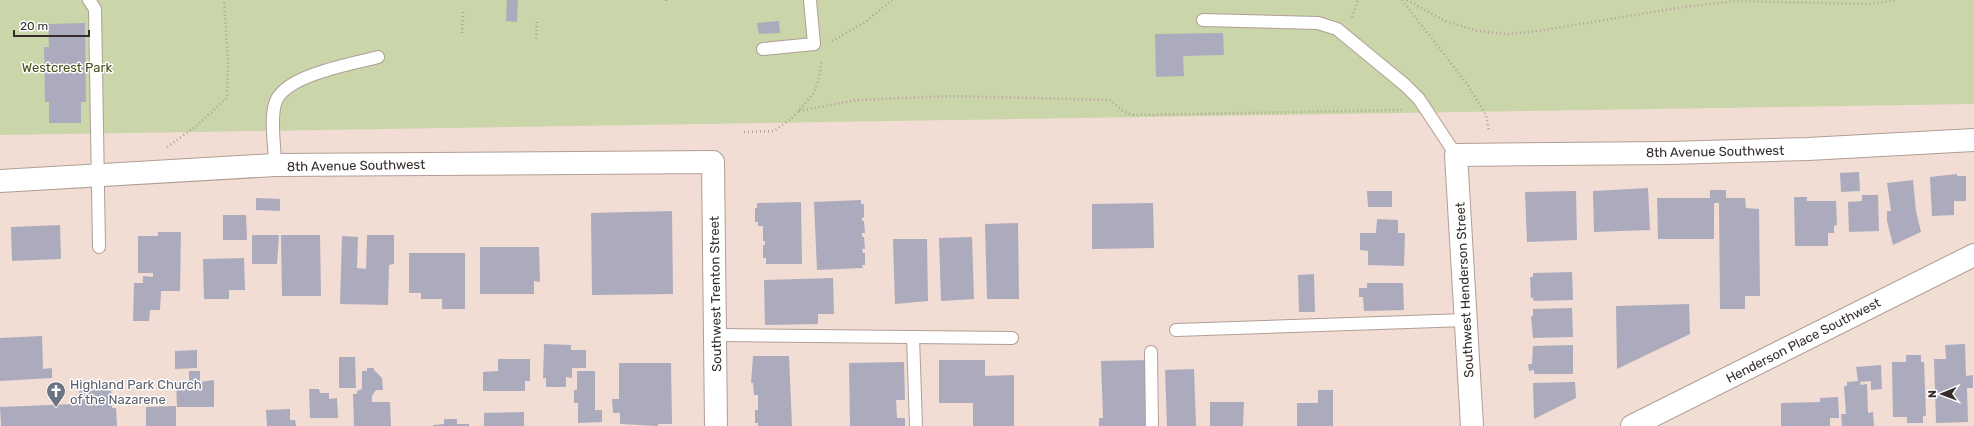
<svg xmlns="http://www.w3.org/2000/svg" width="1974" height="426" viewBox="0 0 1974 426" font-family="Rubik,sans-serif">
  <rect width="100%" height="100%" fill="#f1ddd3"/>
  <path fill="#cad5a9" d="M0,0H1974V104L0,135Z"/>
  <g fill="#acabbe">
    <path d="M507,0H518L517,22L506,21Z"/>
    <path d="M779,21L780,33L759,34L757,23Z"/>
    <path d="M85,23L86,102H81V123H49V102H45L44,47H49L48,24Z"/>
    <path d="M1223,33L1224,55L1183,56L1184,76L1156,77L1155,34Z"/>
    <path d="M1859,172L1860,191L1841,192L1840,173Z"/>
    <path d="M1957,174V176H1966V201H1954V215L1932,216L1930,177Z"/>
    <path d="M1913,180L1916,211L1921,232L1893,245L1887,221V211H1891L1887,183Z"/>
    <path d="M1648,188L1650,230L1594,232L1593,191Z"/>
    <path d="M1710,190H1726V198H1745L1746,208L1759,209L1760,296H1745V309H1720L1719,203H1714V239H1658L1657,198H1710Z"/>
    <path d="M1367,191H1392V207H1368Z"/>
    <path d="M1576,191L1577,240L1527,242L1525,192Z"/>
    <path d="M1862,195H1878L1879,231L1849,232L1848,202L1862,201Z"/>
    <path d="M1794,197H1807V201H1836L1837,225L1834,226V233H1828V246H1795Z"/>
    <path d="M256,198L280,199V211L256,210Z"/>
    <path d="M861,200V204H864V217L862,218V221H864L865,233H862V237H864L865,249H862L863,253H865V265H862L863,268L817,270L814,202Z"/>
    <path d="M801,202L802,264H766V258H763V245H765V241H763V226H758V222H755V208H757V203Z"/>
    <path d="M1153,203L1154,248L1092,249V204Z"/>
    <path d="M672,211L673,294L592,295L591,213Z"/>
    <path d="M223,215H246L247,240H223Z"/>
    <path d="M1377,219L1398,220V233H1405L1404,266L1368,265V251L1360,250V233H1376Z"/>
    <path d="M1018,223L1019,299H987L985,224Z"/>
    <path d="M60,225L61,259L12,261L11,227Z"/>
    <path d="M158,232H181L180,291H161L160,310H150L149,321H133L134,283H143V276L153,277V273H138V236H158Z"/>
    <path d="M252,235H279L277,264H252Z"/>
    <path d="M281,235H320L321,296H282Z"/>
    <path d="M367,235H394V264L389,265L388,305L340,304L342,236L358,237L357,268L366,269Z"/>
    <path d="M972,237L974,299L941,301L939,238Z"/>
    <path d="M893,239H927L928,301L895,304Z"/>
    <path d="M480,247H539L540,282L534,281V294H480Z"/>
    <path d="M409,253H465V309H442V299H421V293H409Z"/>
    <path d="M244,258L245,290H229V299H204L203,259Z"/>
    <path d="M1572,272L1573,300L1534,301L1533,298H1531L1530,277H1533V273Z"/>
    <path d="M1314,274L1315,312H1299L1298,275Z"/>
    <path d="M833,278L834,314H818V324L765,325L764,280Z"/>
    <path d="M1367,283H1403L1404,310L1364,311L1363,297H1359V288H1367Z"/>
    <path d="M1689,304L1690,334L1617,369L1616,306Z"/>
    <path d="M1572,308L1573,337L1533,338L1531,316H1533V309Z"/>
    <path d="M42,336L43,369L52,368V378L0,381V338Z"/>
    <path d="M544,344L571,345V350H586V368H572V378L566,377V387H546V378H543Z"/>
    <path d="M1965,344L1966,376L1973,375V388H1967L1968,422L1936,423L1934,359H1946L1945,345Z"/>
    <path d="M1573,345V374H1534V370L1529,371L1528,364H1532L1533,346Z"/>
    <path d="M197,350V368L175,369V351Z"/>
    <path d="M1906,355H1921V362H1924L1926,416H1923V423H1907V417H1893L1892,362H1906Z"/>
    <path d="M753,356H789L792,426H758V423H755V410H758V395H754L753,383H751Z"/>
    <path d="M339,357H355L356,388H339Z"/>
    <path d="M498,359H530V381H525V391H483V372L498,371Z"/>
    <path d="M939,360H985V376L1014,375V426H973V403H939Z"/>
    <path d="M1148,360L1149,426H1099V418H1103L1101,361Z"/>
    <path d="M904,362L905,400H896L897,418H905V426H850L849,363Z"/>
    <path d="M619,363H671L672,424H658V426L620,424V413H613L612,399H619Z"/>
    <path d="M1881,365L1882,389L1871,390V381L1860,382L1861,385L1867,384L1868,413L1873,412L1874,426H1842L1841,414H1846L1844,386H1847V382L1858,381L1856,367Z"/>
    <path d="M367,368H374V370L382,378L383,390H376L372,396V402H390L391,426H354L353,394H357V391L362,389V371H367Z"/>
    <path d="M1194,369L1196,426H1167L1165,370Z"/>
    <path d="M189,371H200V382L214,380V407H177L176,381H189Z"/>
    <path d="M577,371H595V410H602V422L578,423V403H574V390H577Z"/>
    <path d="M1575,382L1576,398L1534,419L1533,383Z"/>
    <path d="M111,388L112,408H116L117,426H1L0,407L74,404L80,390Z"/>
    <path d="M309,389H319L320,393H329V399L337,398L338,418H310Z"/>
    <path d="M1318,390H1333V426H1297V403H1318Z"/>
    <path d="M1838,397L1839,418H1830V426H1781V403L1820,402V398Z"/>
    <path d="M1210,402H1244L1243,426H1210Z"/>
    <path d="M176,406V426H146V407Z"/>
    <path d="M290,409V420H295L296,426H267L266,410Z"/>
    <path d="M524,412V426H484V413Z"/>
    <path d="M444,419H457V424H469V426H433V425L444,424Z"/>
  </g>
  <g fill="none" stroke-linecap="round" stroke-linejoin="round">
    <g stroke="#b19e95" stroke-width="14">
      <g id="service">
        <path d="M89,0L95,9L99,247"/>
        <path d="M1203,20L1318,23L1337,29L1405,85L1419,99L1456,155"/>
        <path d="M763,49L814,44L810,0"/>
        <path d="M275,165C275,147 270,121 275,104C282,75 353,64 378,57"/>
        <path d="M1176,330L1466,320"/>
        <path d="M716,335L1012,338"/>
        <path d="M913,337L916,426"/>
        <path d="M1151,352L1152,426"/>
      </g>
    </g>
    <g stroke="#b19e95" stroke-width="24">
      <g id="minor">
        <path d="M0,181L275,165L713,162L716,426"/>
        <path d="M1472,426L1456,155L1670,153L1808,149L1974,140"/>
      </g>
    </g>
    <g stroke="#b19e95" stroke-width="24">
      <path id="tertiary" d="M1632,426L1974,255"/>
    </g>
    <g stroke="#b0a098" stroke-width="2.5" stroke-dasharray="1 3" stroke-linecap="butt">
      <path d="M1402,0L1467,84L1486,115L1489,132"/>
      <path d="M1407,0L1445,21L1478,31L1508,34L1538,31L1677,8L1735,1L1869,4L1896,0"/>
      <path d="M666,1V0"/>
      <path d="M1352,17L1358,0"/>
      <path d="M462,33L463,12"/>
      <path d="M536,39L537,19"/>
      <path d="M832,41L865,22L892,0"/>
      <path d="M799,111L857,100L951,96L1111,100C1118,107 1123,113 1134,115L1403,110"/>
      <path d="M744,132L774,131L793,117L813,94L818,82L822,60"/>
      <path d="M167,147L195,127L227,98L228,62L224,0"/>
    </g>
    <use href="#service" stroke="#fff" stroke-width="12"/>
    <use href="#minor" stroke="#fff" stroke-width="22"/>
    <use href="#tertiary" stroke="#fff" stroke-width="22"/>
  </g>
  <defs>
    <g id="church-pin" transform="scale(1)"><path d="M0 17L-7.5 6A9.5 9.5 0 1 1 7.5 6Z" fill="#6b7280" stroke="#fff"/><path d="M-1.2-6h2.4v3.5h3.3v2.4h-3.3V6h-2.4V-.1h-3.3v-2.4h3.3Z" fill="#fff"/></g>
  </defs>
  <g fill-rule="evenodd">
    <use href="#church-pin" x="56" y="391"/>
  </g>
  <g text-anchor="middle" stroke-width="3" stroke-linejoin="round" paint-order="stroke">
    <g font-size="13" fill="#444f16" stroke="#fff">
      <text x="67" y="72">Westcrest Park</text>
    </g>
    <g font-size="13" fill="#352d29" stroke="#fff">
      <text transform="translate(1715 151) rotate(-1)" y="5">8th Avenue Southwest</text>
      <text transform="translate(356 165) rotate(-1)" y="5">8th Avenue Southwest</text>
      <text transform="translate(1464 290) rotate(-93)" y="5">Southwest Henderson Street</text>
      <text transform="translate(715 294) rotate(-91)" y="5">Southwest Trenton Street</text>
      <text transform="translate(1803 340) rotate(-27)" y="5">Henderson Place Southwest</text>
    </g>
    <g font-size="13" fill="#5b616d" stroke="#fff" text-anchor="start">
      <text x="70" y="389">Highland Park Church<tspan x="70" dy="15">of the Nazarene</tspan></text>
    </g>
  </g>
  <g transform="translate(1942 394) rotate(269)" stroke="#ffffff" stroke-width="3" paint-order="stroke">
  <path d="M0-3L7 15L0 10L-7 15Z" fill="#352d29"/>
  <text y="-6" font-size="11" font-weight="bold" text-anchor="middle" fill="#352d29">N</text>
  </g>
  <path d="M14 30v6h75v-6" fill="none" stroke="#352d29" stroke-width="2"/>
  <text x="20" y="30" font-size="12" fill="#352d29" stroke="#ffffff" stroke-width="3" paint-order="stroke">20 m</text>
</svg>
